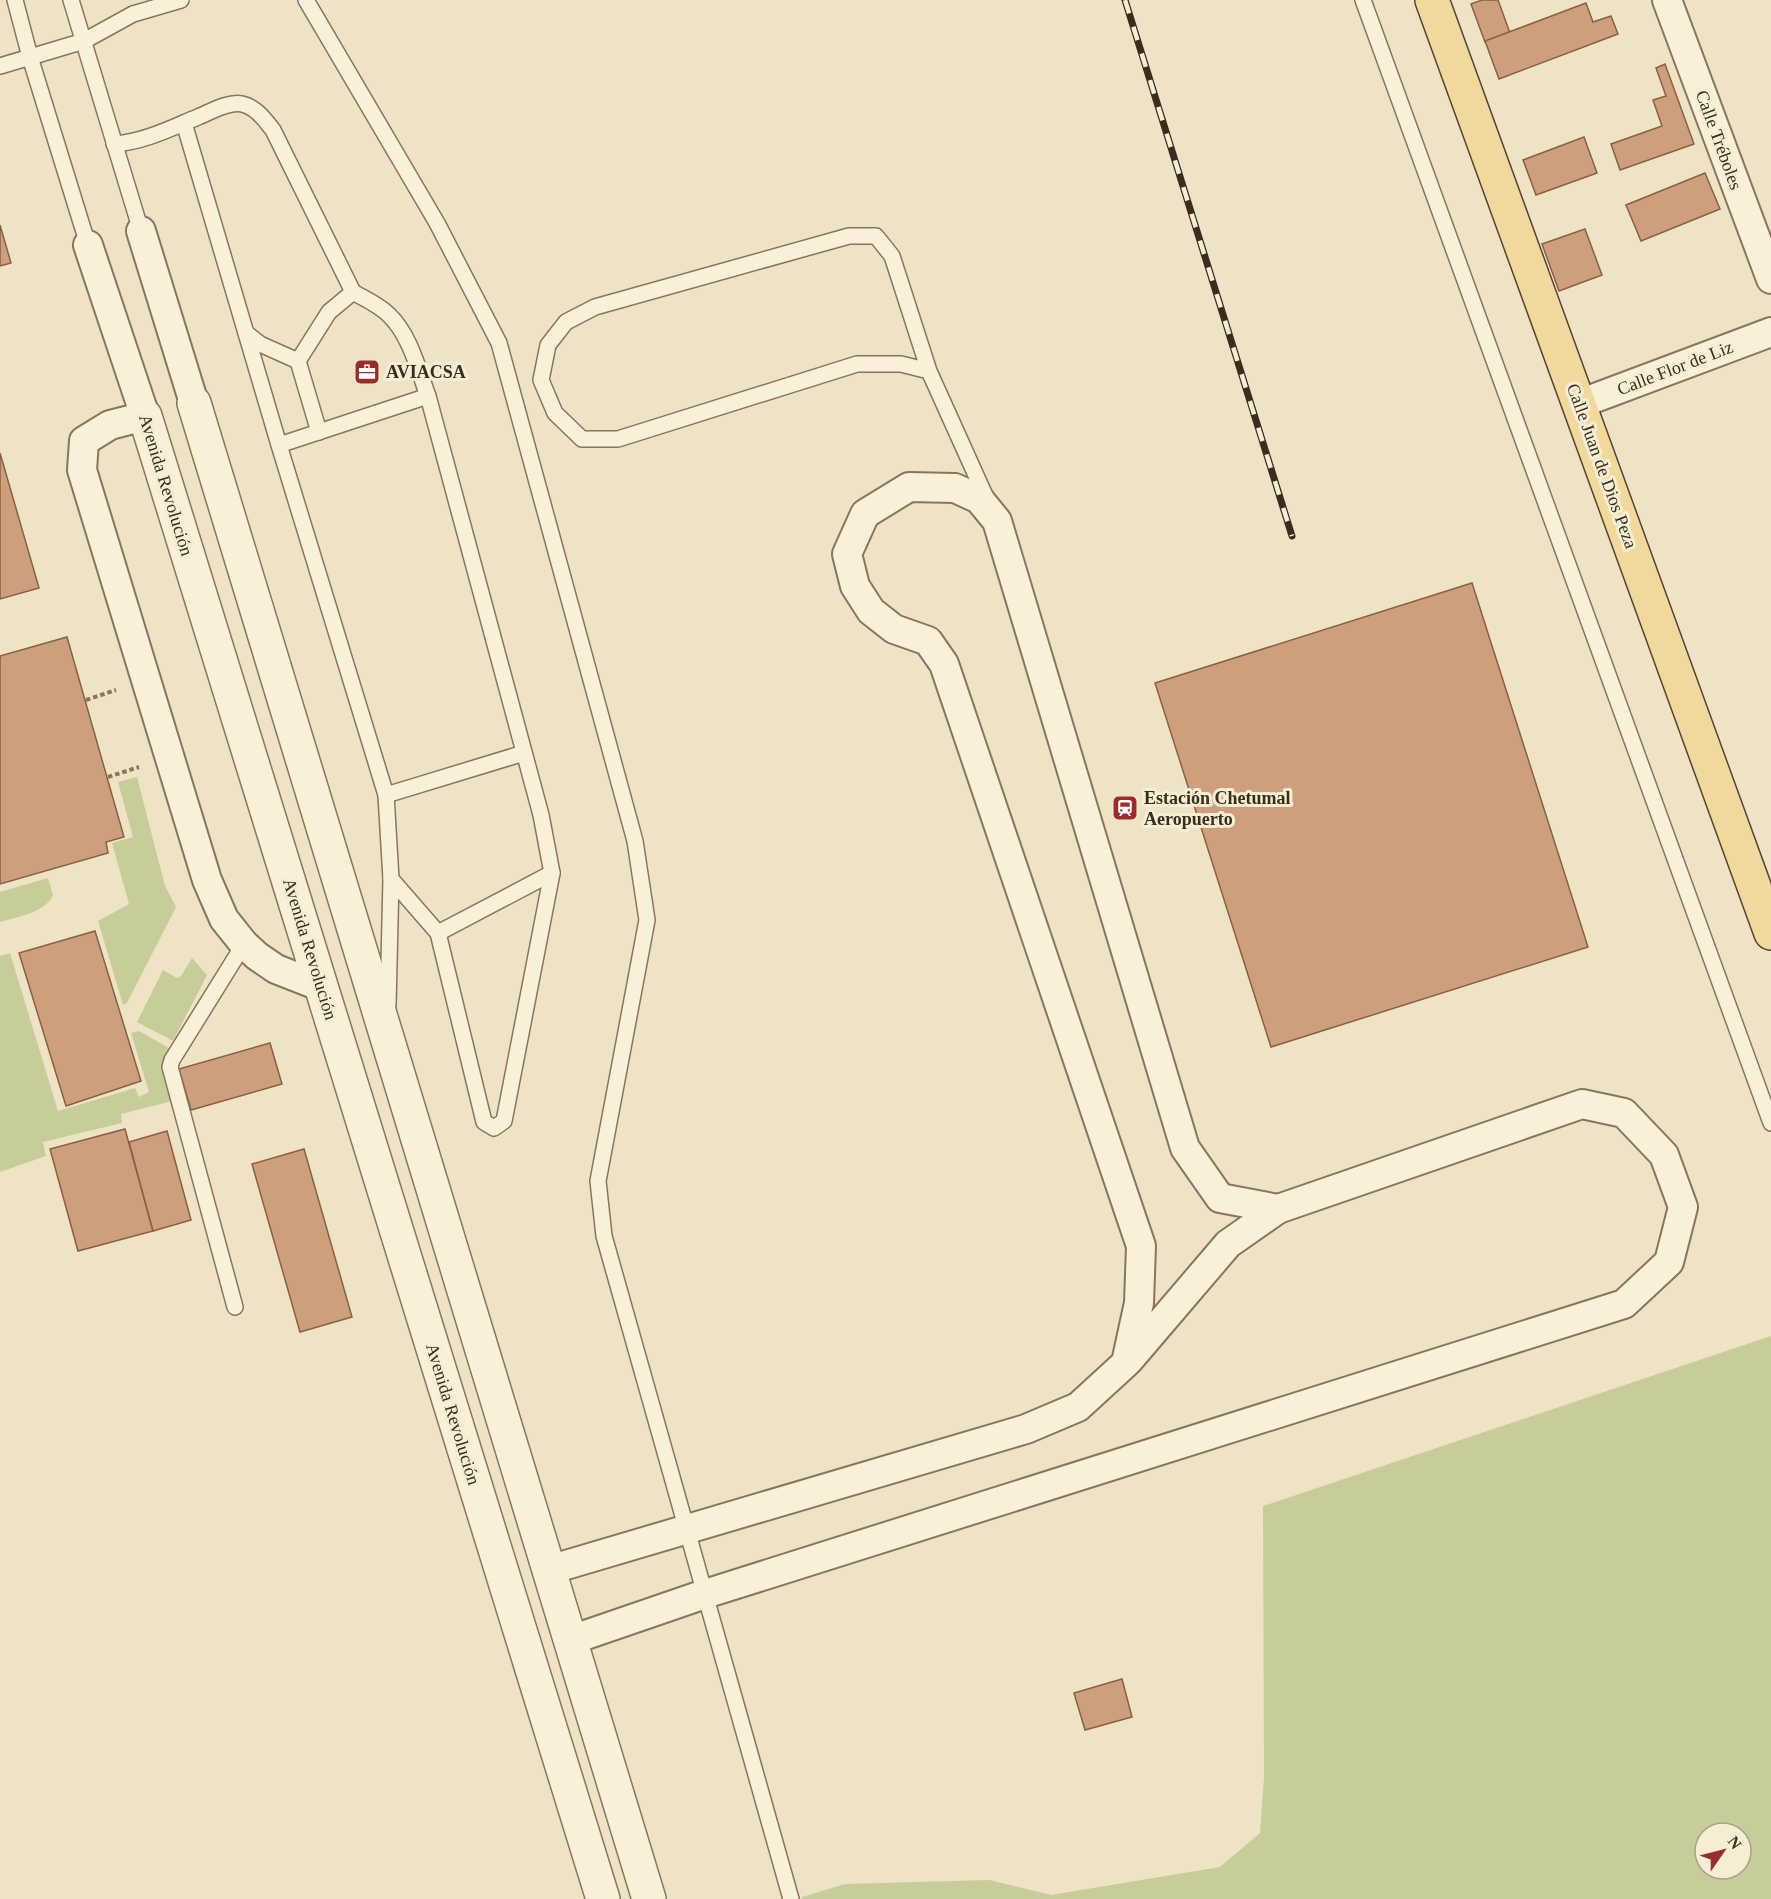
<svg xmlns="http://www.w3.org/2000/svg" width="1771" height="1899" viewBox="0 0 1771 1899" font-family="Georgia,serif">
  <rect width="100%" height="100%" fill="#eee3c6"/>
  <g fill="#c6cd99" fill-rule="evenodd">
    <path d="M137,777L165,886L176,907L127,1003L123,1005L98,921L129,904L112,843L133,837L118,782Z"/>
    <path d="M48,878L53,896C42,914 19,916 0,922V892Z"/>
    <path d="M10,953L58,1111L135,1088L139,1097L149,1092L131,1033L139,1031L169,1048L162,1070L172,1101L121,1114L122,1123L43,1142L46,1156L0,1172V956Z"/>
    <path d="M192,958L207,975L173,1041L137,1022L163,970L177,978L181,976Z"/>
    <path d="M1771,1336V1899H802V1897L845,1884L989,1880L1051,1895L1220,1867L1260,1833L1264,1777L1263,1506ZM1705,1833H1741V1869H1705Z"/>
  </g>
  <g fill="#cd9f7c" stroke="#896041" stroke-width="1.5">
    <path d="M1482,0H1498L1510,33L1485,42L1471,4Z"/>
    <path d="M1586,3L1593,22L1611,16L1618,34L1499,79L1485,41Z"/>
    <path d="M1665,64L1694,144L1620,170L1611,144L1662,126L1653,100L1666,96L1656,68Z"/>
    <path d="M1584,137L1597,173L1536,195L1523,160Z"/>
    <path d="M1705,173L1720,209L1641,241L1626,205Z"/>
    <path d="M0,225L11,263L0,266Z"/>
    <path d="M1585,229L1602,275L1559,291L1542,244Z"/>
    <path d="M0,453L39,588L0,599Z"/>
    <path d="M1472,583L1588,947L1271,1047L1155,683Z"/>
    <path d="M67,637L124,837L106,842L108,853L0,884V656Z"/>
    <path d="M95,931L141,1081L66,1106L19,953Z"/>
    <path d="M270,1043L282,1084L191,1110L179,1069Z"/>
    <path d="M125,1129L153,1231L78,1251L50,1149Z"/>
    <path d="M167,1131L191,1220L153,1231L129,1142Z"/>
    <path d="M304,1149L352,1317L300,1332L252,1164Z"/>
    <path d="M1122,1679L1132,1717L1085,1730L1074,1693Z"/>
  </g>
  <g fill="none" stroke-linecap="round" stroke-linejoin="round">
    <g stroke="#8a755b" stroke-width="18">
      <g id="service">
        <path d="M15,0L30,57L88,245"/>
        <path d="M71,0L141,231"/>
        <path d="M306,0L437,223L499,343L635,841L647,920L598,1181L604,1236L791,1899"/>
        <path d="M1363,0L1771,1123"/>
        <path d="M0,66L84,41L133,14L181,0"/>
        <path d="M184,123L279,445L386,795L391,879L388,1005"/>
        <path d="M114,144C144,142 171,128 198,117C210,112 229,101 242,104C256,107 265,120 273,130L353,292C365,299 379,305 389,315C410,335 418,369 428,396L541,815L552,873L504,1121L494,1128L484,1122L438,933L391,879"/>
        <path d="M246,333L260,344L298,361L329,312L353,292"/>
        <path d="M298,361L319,432"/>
        <path d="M929,371L901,364H857L618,439H582L555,413L541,380L548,345L566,322L595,307L849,236H876L892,256L929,371L988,502"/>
        <path d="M279,445L428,396"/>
        <path d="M386,795L524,753"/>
        <path d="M438,933L552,873"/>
        <path d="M235,1307L170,1067L172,1060L244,944"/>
      </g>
    </g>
    <g stroke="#8a755b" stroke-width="32">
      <g id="minor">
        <path d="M1667,0L1771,279"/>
        <path d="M141,231L194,403"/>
        <path d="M88,245L145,416L110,425L84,441L82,470L207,880L224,919L244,944L257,956L276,969L322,987"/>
        <path d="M1579,404L1771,332"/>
        <path d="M1129,1360L1228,1244L1278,1209"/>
        <path d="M549,1570L1026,1429L1078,1407L1126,1363L1139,1303L1141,1246L944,664L928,641L894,629L871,611L855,586L847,554L865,514L909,487L955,488L979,499L997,521L1185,1148L1220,1198L1278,1209L1582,1104L1624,1113L1664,1155L1683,1207L1669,1262L1624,1304L705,1594L571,1640"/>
      </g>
    </g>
    <g stroke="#8a755b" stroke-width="36">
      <g id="tertiary">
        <path d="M194,403L649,1899"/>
        <path d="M145,416L603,1899"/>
      </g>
    </g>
    <g stroke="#58432f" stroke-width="36">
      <path id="primary" d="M1432,0L1771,933"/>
    </g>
    <g stroke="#8a755b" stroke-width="4" stroke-dasharray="4.5 3" stroke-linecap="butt">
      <path d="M86,700L116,690"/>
      <path d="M108,777L139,767"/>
    </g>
    <use href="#service" stroke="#f9f0d9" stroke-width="15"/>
    <use href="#minor" stroke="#f9f0d9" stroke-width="28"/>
    <use href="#tertiary" stroke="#f9f0d9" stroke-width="33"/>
    <use href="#primary" stroke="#f1d99e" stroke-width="33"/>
    <g stroke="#3a2d1f" stroke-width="7">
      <path id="rail" d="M1125,0L1292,536"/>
    </g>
    <use href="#rail" stroke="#f6edd5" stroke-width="4.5" stroke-dasharray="14" stroke-linecap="butt"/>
  </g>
  <defs>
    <g id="office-square" transform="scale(1.35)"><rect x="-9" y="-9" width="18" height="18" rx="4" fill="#992d2b" stroke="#f6edd5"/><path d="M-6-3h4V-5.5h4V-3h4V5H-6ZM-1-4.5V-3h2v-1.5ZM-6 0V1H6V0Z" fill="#fff"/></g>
    <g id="station-square" transform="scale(1.35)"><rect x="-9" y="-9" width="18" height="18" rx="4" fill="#992d2b" stroke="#f6edd5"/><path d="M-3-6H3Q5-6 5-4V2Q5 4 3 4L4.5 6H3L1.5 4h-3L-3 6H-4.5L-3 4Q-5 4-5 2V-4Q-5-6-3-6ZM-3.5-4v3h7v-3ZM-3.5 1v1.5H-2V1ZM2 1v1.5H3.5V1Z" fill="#fff"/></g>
  </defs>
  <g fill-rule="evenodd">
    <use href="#office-square" x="367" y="372"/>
    <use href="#station-square" x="1125" y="808"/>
  </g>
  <g text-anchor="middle" stroke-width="6" stroke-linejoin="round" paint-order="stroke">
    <g font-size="18" fill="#3a2d1f" stroke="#f6edd5">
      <text transform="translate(1719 140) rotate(70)" y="6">Calle Tréboles</text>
      <text transform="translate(1675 368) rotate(-21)" y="6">Calle Flor de Liz</text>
      <text transform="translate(1602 466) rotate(70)" y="6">Calle Juan de Dios Peza</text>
      <text transform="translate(166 485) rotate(73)" y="6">Avenida Revolución</text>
      <text transform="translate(310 949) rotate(73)" y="6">Avenida Revolución</text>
      <text transform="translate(453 1414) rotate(73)" y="6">Avenida Revolución</text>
    </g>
    <g font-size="18" font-weight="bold" fill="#3a2d1f" stroke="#f6edd5" text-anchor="start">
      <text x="386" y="378">AVIACSA</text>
      <text x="1144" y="804">Estación Chetumal<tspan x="1144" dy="21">Aeropuerto</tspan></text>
    </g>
  </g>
  <g transform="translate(1723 1851) rotate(55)"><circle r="28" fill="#f6edd5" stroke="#aba08c" stroke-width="1.5"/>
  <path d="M0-4.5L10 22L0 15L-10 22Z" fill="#992d2b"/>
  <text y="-9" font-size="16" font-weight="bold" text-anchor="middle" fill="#3a2d1f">N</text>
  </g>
</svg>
